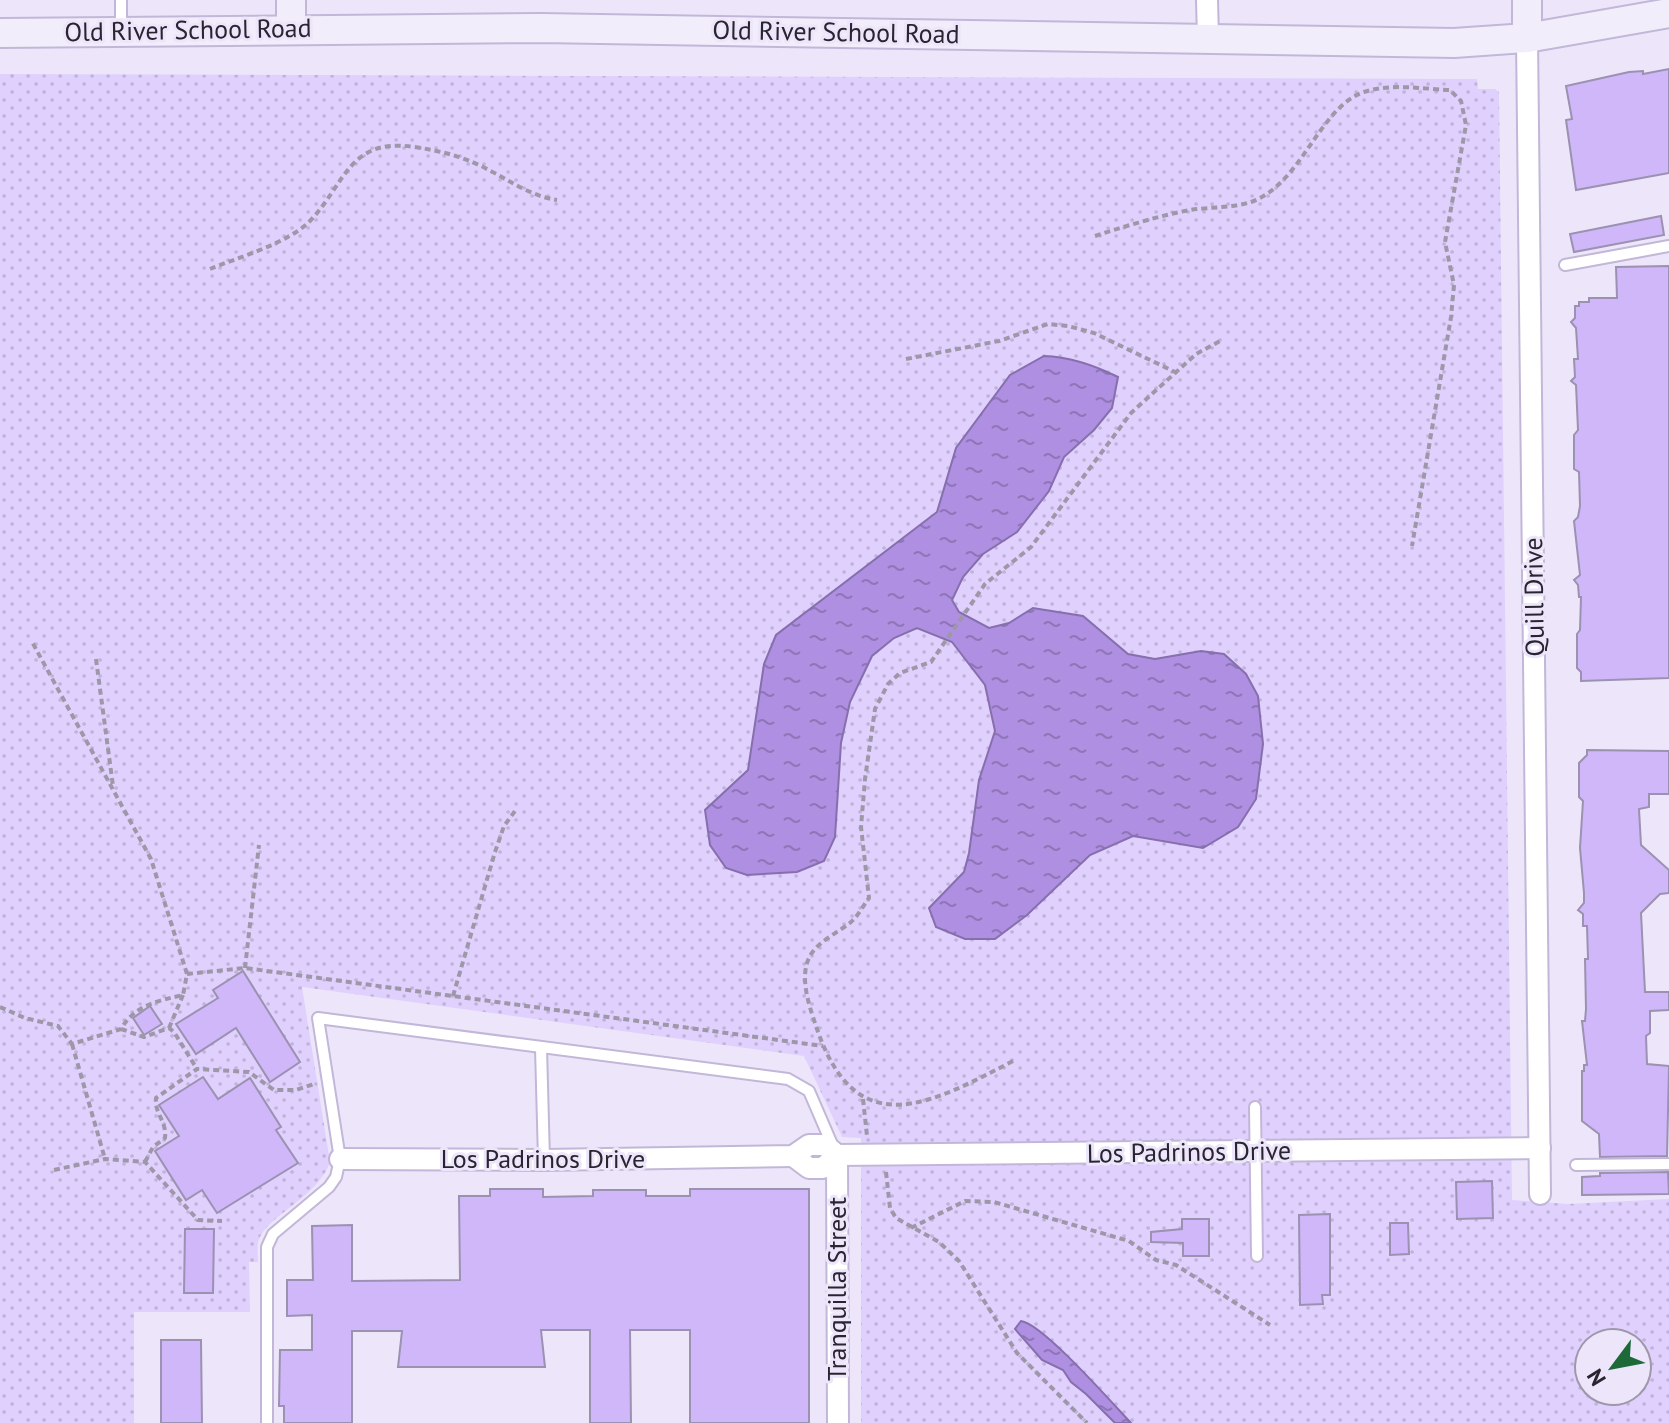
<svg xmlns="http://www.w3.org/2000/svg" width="1669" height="1423" viewBox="0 0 1669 1423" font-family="'PT Sans',sans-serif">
  <defs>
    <pattern id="grass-dots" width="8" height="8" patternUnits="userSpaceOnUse" patternTransform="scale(2)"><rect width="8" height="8" fill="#e0d0fd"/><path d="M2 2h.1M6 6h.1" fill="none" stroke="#c0b2d9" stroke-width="1.8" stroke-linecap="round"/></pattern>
    <pattern id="water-ripples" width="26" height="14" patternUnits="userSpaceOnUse" patternTransform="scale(2)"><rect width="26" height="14" fill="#ae8fe1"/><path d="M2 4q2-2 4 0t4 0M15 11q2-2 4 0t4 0" fill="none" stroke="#8e75b7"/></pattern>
  </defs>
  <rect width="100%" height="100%" fill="#ede6fb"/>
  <path fill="url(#grass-dots)" fill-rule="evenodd" d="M0,74L1477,79L1478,89H1495L1499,92L1512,1200L1568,1204L1669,1199V1423H861V1138L842,1137L804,1056L302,987L330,1162C318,1198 265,1216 258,1242C257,1248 258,1256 258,1262H249L250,1312H134V1423H0ZM1589,1343H1637V1391H1589Z"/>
  <g fill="url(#water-ripples)" stroke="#866fac" stroke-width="2">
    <path d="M1044,356C1071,357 1094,365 1118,377L1112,408L1094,430L1064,457L1049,491L1017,532L983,554L963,577L952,600L959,612L989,628L1009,623L1033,608L1083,616L1128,654L1155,659L1201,651L1224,654L1246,674L1258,696L1263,744L1256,799L1238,827L1203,848L1133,836L1090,855L1027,915L995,939H965L936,927L929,908L964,872L969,853L979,780L995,731L985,685L952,642L917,628L894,638L872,656L850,702L841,743L835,837L824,861L797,872L747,875L726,868L710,845L705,810L748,770L764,664L776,635L937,512L956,448L1010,375Z"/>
    <path d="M1021,1321C1043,1324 1112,1403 1131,1423H1115L1086,1394L1071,1382L1063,1370L1042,1360L1015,1329Z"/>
  </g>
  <g fill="#cfb7fa" stroke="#9b91b0" stroke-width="2">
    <path d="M1669,69V173L1576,190L1566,120L1572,119L1566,86L1629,72L1643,71V74Z"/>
    <path d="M1661,216L1664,235L1574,252L1570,234Z"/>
    <path d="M1669,266V678L1581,681V672L1577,668V634L1580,630L1581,597H1579L1578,585L1574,580L1580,575L1574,521L1578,517L1580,506L1579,472L1574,469V435L1578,430L1576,385L1571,381L1575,377L1574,359H1578L1576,328L1571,322L1575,318V306H1579V302H1589V298H1617L1616,267Z"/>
    <path d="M1587,750L1669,751V794H1649V807L1639,809L1641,845L1669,870V893L1660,894L1641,913L1645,992H1669V1010L1650,1011V1033L1646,1036L1647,1064L1669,1066L1667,1156L1600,1157L1599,1134L1582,1121V1071H1584V1065H1587L1582,1021H1585L1586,1009L1585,959H1588L1587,926H1583V914L1578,910L1584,903V893L1580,848L1583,801L1579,797V763L1587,755Z"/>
    <path d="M243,971L300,1062L270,1082L236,1028L196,1054L176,1024L218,998L213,990Z"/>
    <path d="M150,1006L162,1024L144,1035L133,1018Z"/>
    <path d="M203,1077L218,1099L250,1078L281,1127L276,1130L298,1163L217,1213L202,1190L186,1200L155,1151L179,1136L159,1105Z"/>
    <path d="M1668,1172L1669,1194L1582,1195V1177L1600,1176V1173Z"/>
    <path d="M1492,1181L1493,1218L1457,1219L1456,1182Z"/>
    <path d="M490,1189H543V1197L593,1196V1190H646V1196H690V1189H809V1423H690V1330H630L631,1423H590V1330H541L545,1367H398L402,1331H352V1423H284V1406H279L280,1350H312V1315L287,1316V1280H313L312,1226L352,1225V1281L460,1280L459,1196H490Z"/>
    <path d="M1330,1214V1295H1322L1323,1304L1300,1305L1299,1215Z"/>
    <path d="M1182,1219H1209V1256H1183V1243L1151,1242V1232L1182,1229Z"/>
    <path d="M1390,1223H1408L1409,1254L1390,1255Z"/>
    <path d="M185,1229H214L213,1293H184Z"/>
    <path d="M161,1340H201L202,1423H161Z"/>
  </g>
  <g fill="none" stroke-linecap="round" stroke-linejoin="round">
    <g stroke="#c2b7d8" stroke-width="14">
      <g id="lane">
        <path d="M121,0V29"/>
        <path d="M1565,265L1669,246"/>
        <path d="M541,1048L544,1160"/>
        <path d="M1255,1107L1257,1256"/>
        <path d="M1576,1165L1669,1164"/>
        <path d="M267,1423V1247L273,1234L329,1187L336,1177L340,1159L318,1018L788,1079L809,1091L834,1149"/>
      </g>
    </g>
    <g stroke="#c2b7d8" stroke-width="24">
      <g id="street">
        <path d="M1207,0L1208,38"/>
        <path d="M1527,38L1540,1194"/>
        <path d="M837,1155L838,1423"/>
        <path d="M793,1156L809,1168H823L837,1155"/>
        <path d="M340,1159L544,1160L793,1156L809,1145H825L837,1155L1540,1148"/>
      </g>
    </g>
    <g stroke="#c2b7d8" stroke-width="32">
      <g id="secondary">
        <path d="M291,0V29"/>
        <path d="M1527,0V38"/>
        <path d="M0,33L541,28L1454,43L1527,38L1669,13"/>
      </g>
    </g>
    <g stroke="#9d97a8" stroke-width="4" stroke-dasharray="6 4" stroke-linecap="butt">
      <path d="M1095,236C1126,226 1158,216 1190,210C1209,207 1232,208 1251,202C1302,184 1319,107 1364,92C1391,83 1423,89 1450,90L1461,101L1466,125L1445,242L1454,285L1451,317L1412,546"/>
      <path d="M210,269C239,257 286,244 309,222C346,184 348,137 415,147C440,151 462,156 485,168C509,180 530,196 557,200"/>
      <path d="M906,359L999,341L1048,324L1068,326L1094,333L1175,372"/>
      <path d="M96,659L113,786"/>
      <path d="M245,968L259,845"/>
      <path d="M187,974L245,968L823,1046"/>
      <path d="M453,996L495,852L504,826L515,811"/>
      <path d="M0,1007L25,1018L58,1026L72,1044L121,1029C135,1005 157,1001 183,995L187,974L151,859L31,640"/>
      <path d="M169,1028L183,995"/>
      <path d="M121,1029L144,1037L169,1028L174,1032L197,1069"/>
      <path d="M72,1044L105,1159"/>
      <path d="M1013,1061C932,1103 857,1146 817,1029C810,1008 799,979 809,958C816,942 838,933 851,922C858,916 863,906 869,898L861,827L865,779L875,709L888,684L900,673L931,662L985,584L1031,547L1131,413L1196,354L1222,340"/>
      <path d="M863,1099L867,1136"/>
      <path d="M145,1162L153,1147L165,1138C167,1121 154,1113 156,1098L197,1069L249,1072L274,1090H296L314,1084"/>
      <path d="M54,1170L105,1159L145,1162L198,1220L222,1221"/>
      <path d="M886,1172L890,1208L896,1218L939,1242L959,1261L1017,1353L1087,1423"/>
      <path d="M911,1228L965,1201L994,1202L1129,1241L1156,1260L1176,1265L1270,1325"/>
    </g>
    <use href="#lane" stroke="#fff" stroke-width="10"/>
    <use href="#street" stroke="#fff" stroke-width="20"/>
    <use href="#secondary" stroke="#f2edfb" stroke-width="28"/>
  </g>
  <g text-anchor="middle" stroke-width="6" stroke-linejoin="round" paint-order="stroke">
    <g font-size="26" fill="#282430" stroke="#ede6fb">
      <text transform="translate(188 30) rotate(-1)" y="9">Old River School Road</text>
      <text transform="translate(836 32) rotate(1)" y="9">Old River School Road</text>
      <text transform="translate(1534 597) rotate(-91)" y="9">Quill Drive</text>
      <text transform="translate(1189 1152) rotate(-1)" y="9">Los Padrinos Drive</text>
      <text x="543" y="1168">Los Padrinos Drive</text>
      <text transform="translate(837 1289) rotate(-90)" y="9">Tranquilla Street</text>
    </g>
  </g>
  <g transform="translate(1613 1367) rotate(238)"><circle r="38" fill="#ede6fb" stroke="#9e98aa" stroke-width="2"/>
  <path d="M0-6L14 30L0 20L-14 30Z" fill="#1e6938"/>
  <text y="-12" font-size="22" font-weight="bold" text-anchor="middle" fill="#282430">N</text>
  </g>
</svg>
